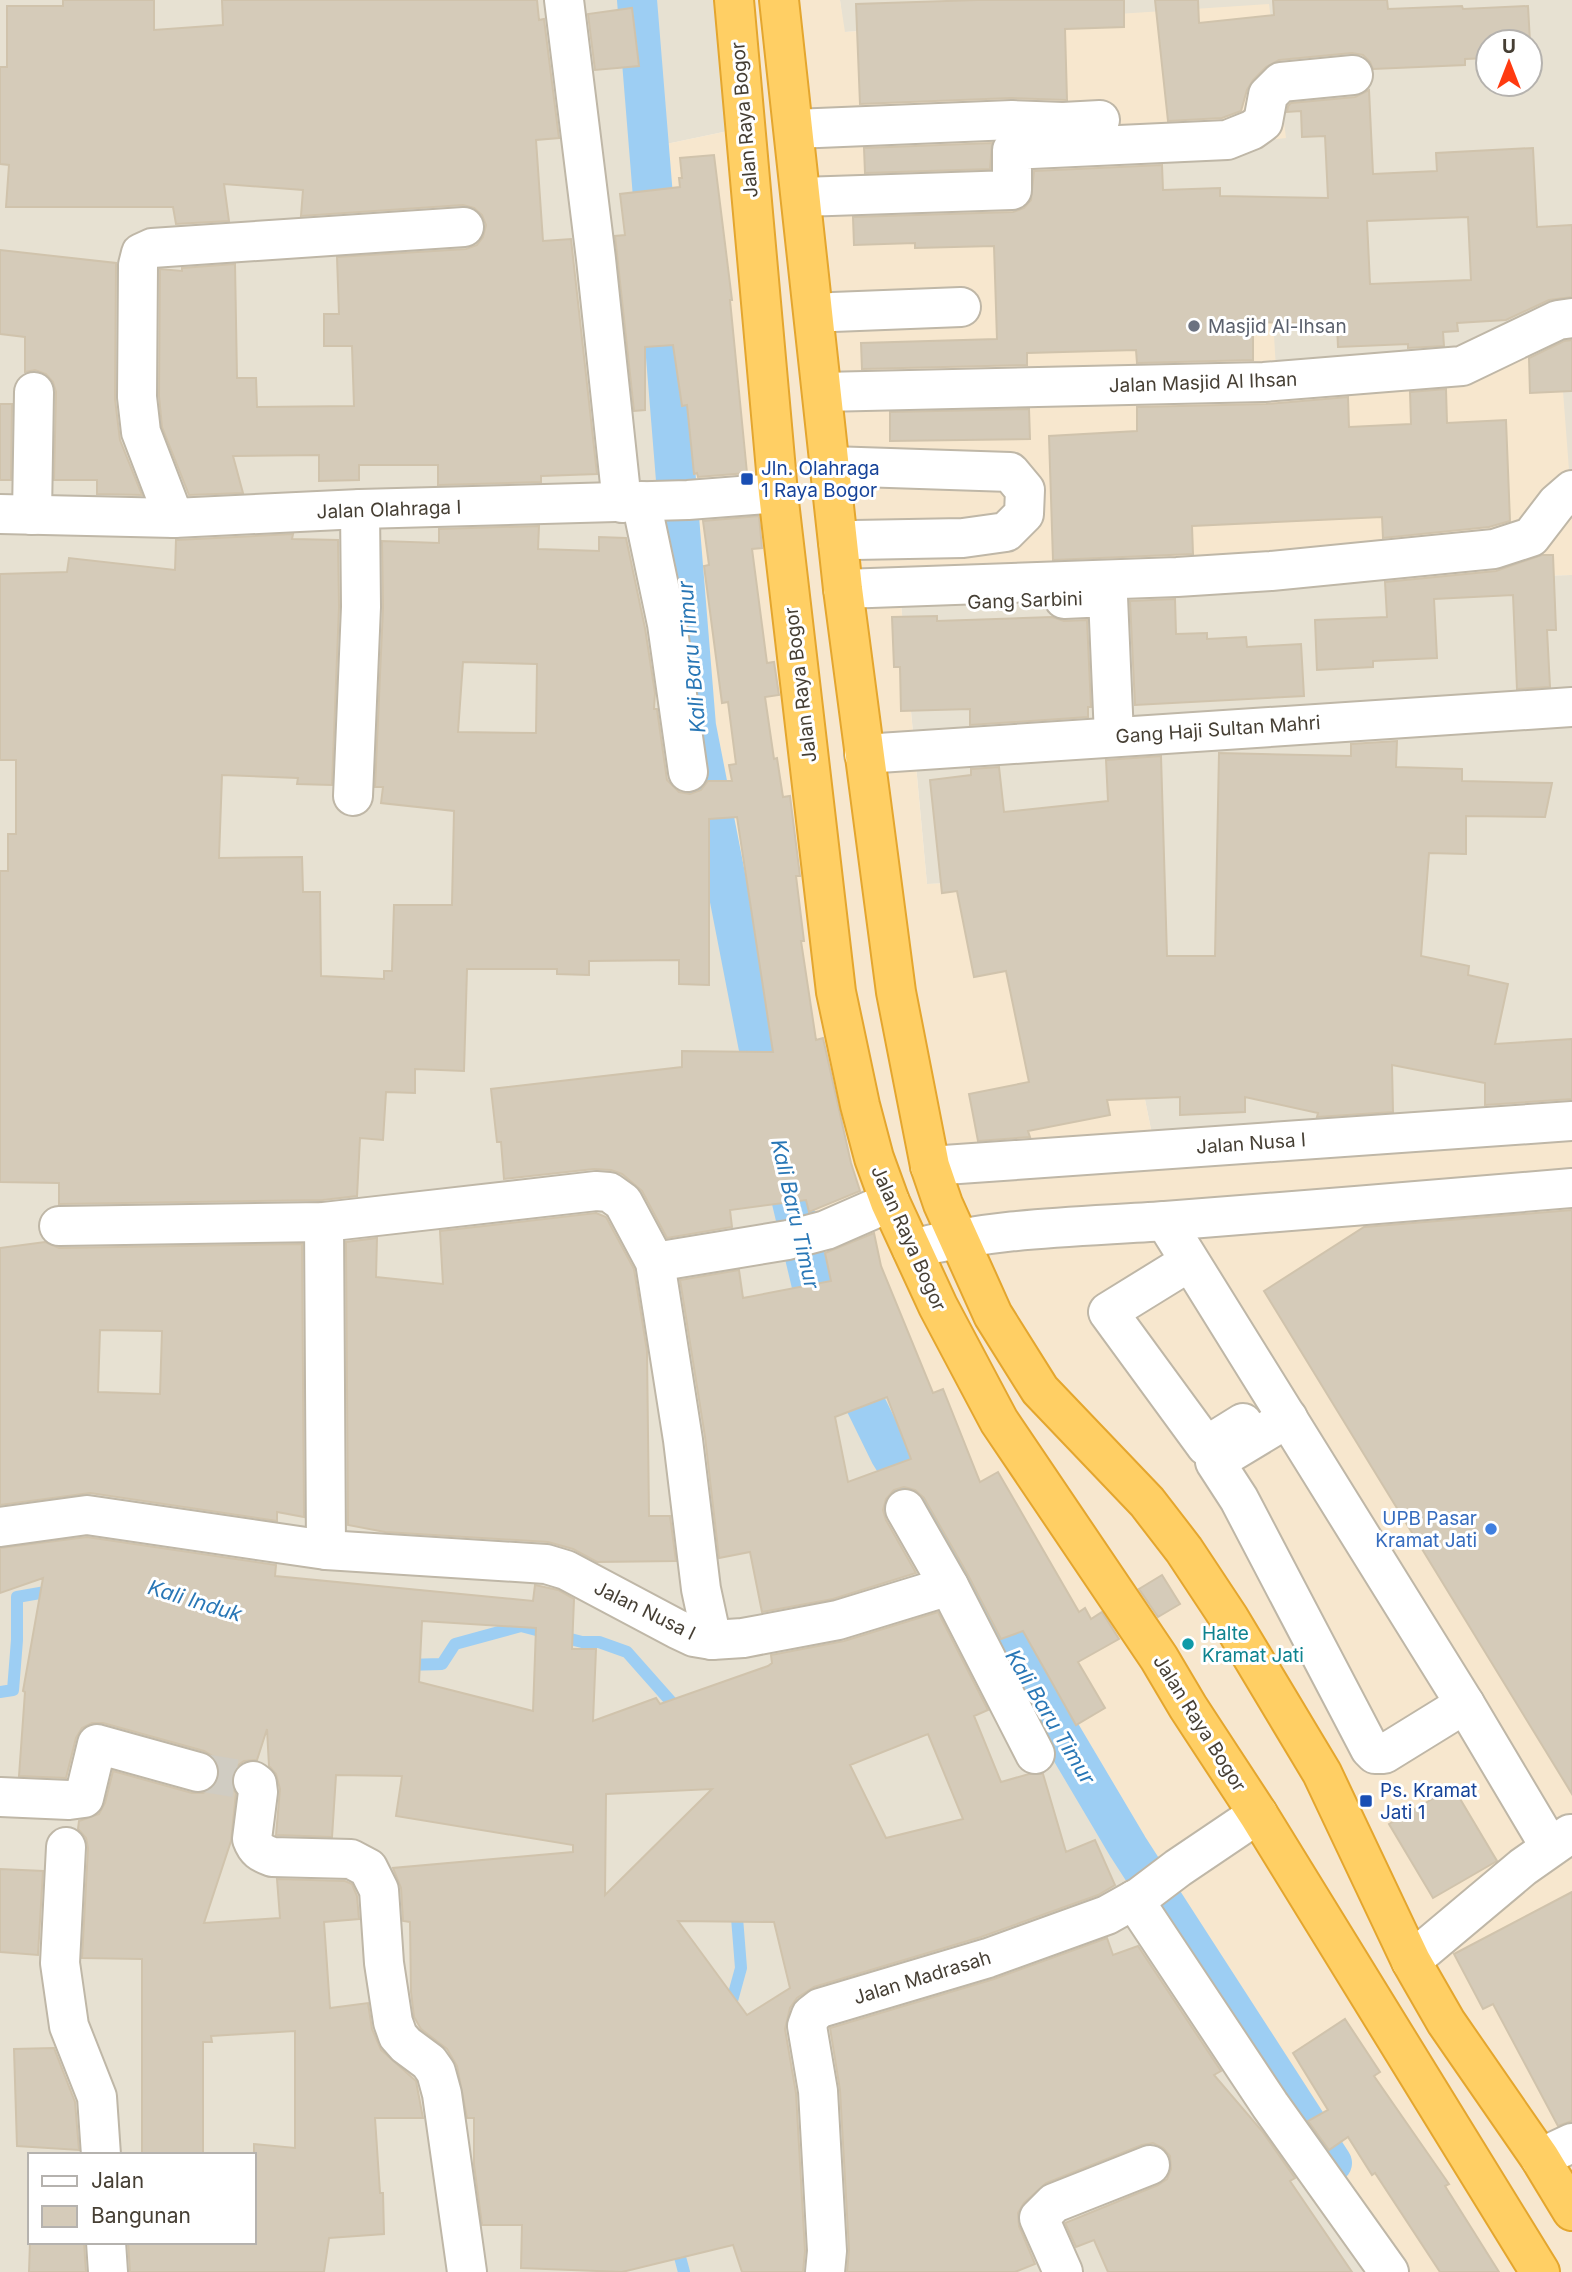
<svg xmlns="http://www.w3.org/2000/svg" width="1572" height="2272" viewBox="0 0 1572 2272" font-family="Inter,sans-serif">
  <rect width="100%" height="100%" fill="#f3efe5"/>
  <g fill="#e7e1d2" fill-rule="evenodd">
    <path d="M0,0H733L747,127L633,151L1335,2181L1410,2272H0ZM30,2155H254V2242H30Z"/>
    <path d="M840,0H1572V509L1276,369L1145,252L1124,156L1269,5L844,32ZM1488,42H1530V84H1488Z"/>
    <path d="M1572,575V1127L1155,1149L1100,878L927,884L900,592Z"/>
  </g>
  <path fill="#f7e7ce" d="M733,0H840L845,32L1269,4L1286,138L1124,156L1145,252H1269L1276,369L1560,352L1572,509V575L900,593L927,884L1100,877L1155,1149L1572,1127V2272H1410L1335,2181L782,1209L657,347L633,151L747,127Z"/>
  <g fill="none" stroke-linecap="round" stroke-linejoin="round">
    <g stroke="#9dcef3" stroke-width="12">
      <path d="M405,1665L442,1664L455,1644L521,1626L582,1642H599L627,1652L681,1713"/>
      <path d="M0,1692L13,1690L17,1640V1597L57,1590"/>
      <path d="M727,2010L730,2008L741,1968L736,1905"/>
      <path d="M676,2242L684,2272"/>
    </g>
    <path stroke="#9dcef3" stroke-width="40" d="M637,0L696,726L774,1126L816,1303L890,1454L1003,1636L1128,1847L1332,2163"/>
  </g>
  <g fill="#d5cbb9" stroke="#d0c3ac" stroke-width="2" fill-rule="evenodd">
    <path d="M63,0H154V30L223,25L222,0H537L539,20L544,19L559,138L536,140L543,241L571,239L597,474L541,476V482L438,485V465H359V480L319,481V455L233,456L243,493L189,495L162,427L159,396L160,269L182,271V268L235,264L237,378H256L257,407L354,406L352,346H324V314H339L337,257L466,249L477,245L483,237L486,225L482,215L474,208L463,205L301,216L303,190L224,184L229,221L176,224L173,207H6L9,165L0,164V67H7V6H63Z"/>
    <path d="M977,0H1124V27L1065,29L1067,100L1011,98L860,104L856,4Z"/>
    <path d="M1155,0H1198L1199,23L1274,15L1273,0H1387L1388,9L1462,6L1463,9L1528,6L1530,42H1488V58L1465,59V65L1373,69L1370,62L1363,55L1352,53L1279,60L1266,67L1253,80L1247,90L1241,111L1222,118L1168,121Z"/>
    <path d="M632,8L639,66L595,70L588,14Z"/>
    <path d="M1369,90L1373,174L1437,171L1436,153L1533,148L1537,227L1572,225V297L1549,300L1506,320L1457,323L1458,331L1443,332L1444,346L1408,348V344L1338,347L1337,324L1253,322V360L1137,363L1136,350L1027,353V365L862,369L861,343L997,339L994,246L915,248V243L854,245L853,217L1013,212L1024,208L1031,200L1034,171L1162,165L1163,190L1220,188V196L1328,198L1325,136L1302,137L1301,111L1287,112L1288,106L1291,103L1355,97ZM1468,217L1471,280L1370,284L1367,221Z"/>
    <path d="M992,143L990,169L865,173L864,148Z"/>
    <path d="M714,155L732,300H730L747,473L698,477L697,473L694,474L687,405L682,406L673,345L645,347V410L634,411L615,236L625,235L620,194L680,187L679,178H682L680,158Z"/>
    <path d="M0,250L116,263L115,399L120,440L142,495L97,494V480H54L56,392L53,382L46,374L35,370L25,372V337L0,334Z"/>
    <path d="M1572,340V391L1530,393L1529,358L1564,341Z"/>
    <path d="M1446,389L1447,423L1506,420L1510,521L1489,527L1383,538L1382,517L1192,526L1193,554L1053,560L1049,436L1137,431V407L1266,404L1348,397L1349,427L1411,424L1410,392Z"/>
    <path d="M0,404H12L11,480H0Z"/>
    <path d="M1029,409L1030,439L890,441V412Z"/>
    <path d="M759,516L762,548L752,549L767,663L774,662L779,695L765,697L774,759L777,758L783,797L790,796L800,876H796L804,941H801L816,1040L823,1038L851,1163L860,1191L809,1212L806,1200L730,1210L732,1227L667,1238L642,1191L622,1174L611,1170L594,1169L504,1179L501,1142H497L491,1089L682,1067V1051L773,1052L737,817L709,819V985L679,984V960L589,961V975L557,974V969H467L464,1071L415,1069V1093L386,1092L383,1140L360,1138L357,1196L323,1200L59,1204V1183L0,1182V871H8V834H16V760H0V574L67,572L69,558L175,570L176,540L293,534L292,539L338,540L339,607L332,785L297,784L298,778L222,775L219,858L302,857L303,892H320L321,976L384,979V971H392L394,905H452L454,811L381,803L383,787H375L383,608L382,541L439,543V529L539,526L538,549L599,551V537L626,538L645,628L655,693L654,709H657L667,780L679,792L690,794L701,790L708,781H732L729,765L736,764L728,702L722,703L704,566L709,565L703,521ZM463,662L537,664L536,733L458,732Z"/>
    <path d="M1542,555H1553L1556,630H1547L1550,687L1517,689L1513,595L1434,599L1437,658L1373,661V667L1317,670L1315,620L1387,617L1385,582L1496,571Z"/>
    <path d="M1175,599L1176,634L1207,633V639L1246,637L1247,647L1301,644L1304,696L1135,705L1130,601Z"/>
    <path d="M937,616V621L1052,617L1064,621L1087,620L1091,707H1088V717L970,725V709L901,711L900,667H894L892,617Z"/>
    <path d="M1397,741L1396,767L1462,769V781L1552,783L1545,817L1466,816V854L1429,853L1421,956L1469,966L1468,975L1508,984L1495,1044L1572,1039V1099L1485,1105V1083L1392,1065L1393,1112L1317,1117L1318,1113L1245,1097V1112L1180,1115V1097L1107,1100L1110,1115L1028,1131L1030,1137L978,1141L969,1094L1029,1082L1006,971L974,977L957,891L942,893L930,780L971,775V769L999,767L1004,812L1108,801L1106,760L1161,756L1167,956H1215L1219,753L1351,756V744Z"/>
    <path d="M1572,1210V1794L1264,1291L1364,1227Z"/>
    <path d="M596,1213L606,1217L634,1269L647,1351L649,1516H670L676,1561L597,1562L573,1549L548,1542L385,1532L348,1525L346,1242L377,1238L376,1277L443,1284L440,1231Z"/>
    <path d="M874,1233L881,1266L933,1393L943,1389L980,1482L998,1472L1079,1612L1085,1608L1091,1619L1102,1612L1119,1639L1078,1662L1105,1708L1076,1725L1023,1631L1001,1639L968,1575L924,1498L915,1490L904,1487L894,1490L886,1499L883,1510L886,1520L916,1573L833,1599L762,1612L750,1552L719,1558L705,1437L680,1280L739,1270L743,1298L831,1281L825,1253ZM887,1397L911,1459L848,1482L835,1417Z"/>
    <path d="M45,1242L59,1248L302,1244L304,1517L277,1512V1521L90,1493L0,1505V1248ZM100,1330L162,1331L160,1394L98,1392Z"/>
    <path d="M87,1537L276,1565L275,1576L533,1601L535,1585L558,1590L574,1599L572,1649H596L593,1721L656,1698L660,1704L768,1666L772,1663L771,1655L844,1641L938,1612L988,1710L974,1716L1001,1782L1029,1774H1043L1066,1852L1095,1840L1115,1885L1098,1895L981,1937L814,1987L797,1998L790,2008L785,2029L796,2093L805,2251L803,2272H742L733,2245L622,2272L521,2268L522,2225H482L474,2165V2118H467L457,2066L447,2049L421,2029L414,2017L411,1992L410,1922L403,1921L401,1888L393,1868L573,1852V1845L396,1816L402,1776L336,1775L332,1837L276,1835L280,1789L276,1774L269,1766L267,1729L257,1760L244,1761L236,1767L231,1778L233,1789L236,1793L231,1841L204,1923L280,1918L277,1879L345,1881L352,1884L357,1896L359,1919L324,1922L330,2008L368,2003L372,2029L381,2050L416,2081L423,2118H375L380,2193H383L384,2234L329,2238L324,2272H130L128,2242H254V2144L295,2148V2031L211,2036L212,2042H203V2155H142V1959L82,1958L88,1848L86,1838L78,1829L79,1821L99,1814L105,1803L113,1771L192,1793H203L214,1787L219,1778V1767L214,1757L204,1751L103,1723H92L82,1728L76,1738L66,1778L19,1776L25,1692L23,1691L43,1578L0,1593V1548ZM422,1621L536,1628L533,1711L419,1682ZM928,1734L963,1819L886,1838L850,1765ZM712,1789L605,1895L606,1794ZM678,1921L774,1922L790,1988L747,2015Z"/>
    <path d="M1162,1575L1180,1604L1158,1617L1139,1589Z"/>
    <path d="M1453,1787L1497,1861L1433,1898L1389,1824Z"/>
    <path d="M0,1869L43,1871L38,1955L0,1952Z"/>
    <path d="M1572,1892V2121L1558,2126L1493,2004L1483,2009L1454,1954Z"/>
    <path d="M1107,1938L1113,1955L1138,1946L1221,2071L1214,2075L1262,2131L1295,2178L1290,2181L1352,2272H1108L1094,2240L1076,2247L1065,2223L1158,2185L1167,2179L1171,2169L1170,2156L1163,2148L1153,2143L1142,2145L1046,2183L1024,2203L1018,2213L1019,2226L1035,2264L1015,2272H847L849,2250L840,2090L830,2028L994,1979Z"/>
    <path d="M1345,2019L1380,2072L1374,2076L1449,2184L1445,2186L1499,2272H1440L1375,2173L1372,2175L1348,2137L1329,2150L1308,2121L1328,2110L1293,2053Z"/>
    <path d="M54,2048L75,2102L79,2150L17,2146L14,2049Z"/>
    <path d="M30,2242H84L86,2272H29Z"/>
  </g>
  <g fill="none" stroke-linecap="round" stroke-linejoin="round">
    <path stroke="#d0ccc2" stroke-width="38" stroke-dasharray="38 19" stroke-linecap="butt" d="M198,1772L253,1781"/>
    <g stroke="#bfb7a7" stroke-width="42">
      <g id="minor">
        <path d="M564,0L596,259L622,503"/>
        <path d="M794,129L1012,120L1063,122L1100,120"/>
        <path d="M801,197L1012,190V150L1227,140L1252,130L1263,122L1268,95L1281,82L1353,75"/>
        <path d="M814,315L833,312L961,307"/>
        <path d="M822,392L1264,382L1462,366L1558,320L1572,318"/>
        <path d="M830,466L1010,472L1025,490L1024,514L1006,532L963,538L854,540L838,542"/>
        <path d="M641,501L667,624L688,772"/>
        <path d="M0,514L174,518L360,509L688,500L778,493"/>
        <path d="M32,515L34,392"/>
        <path d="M174,518L141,432L137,397L138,265L141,253L152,248L464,227"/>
        <path d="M843,589L1177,577L1271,571L1494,549L1531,537L1557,503L1572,490"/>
        <path d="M1064,599L1108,597L1114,736"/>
        <path d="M864,754L1572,707"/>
        <path d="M353,796L361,607L360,509"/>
        <path d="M930,1166L1572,1121"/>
        <path d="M1165,1221L1465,1704L1550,1847"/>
        <path d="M324,1222L326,1550"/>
        <path d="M59,1226L324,1222L596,1191L609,1192L623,1202L655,1262L683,1440L701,1589L712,1640"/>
        <path d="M912,1249C997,1227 1078,1227 1165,1221C1301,1211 1436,1199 1572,1188"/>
        <path d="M655,1262L788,1240L826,1230L890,1202"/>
        <path d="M1189,1262L1108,1312L1206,1446L1243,1423"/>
        <path d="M1288,1418L1215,1462L1239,1499L1370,1749L1375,1754H1384L1465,1704"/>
        <path d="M905,1509L949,1586L1035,1754"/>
        <path d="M0,1527L87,1515L326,1550L546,1564L566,1570L677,1629L694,1637L712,1640L743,1638L838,1620L949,1586"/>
        <path d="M253,1781L257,1784L258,1792L252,1839C256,1850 261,1853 272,1857L351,1859L368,1868L379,1890L384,1963L393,2022L398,2036L406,2045L429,2062L436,2072L442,2094L467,2272"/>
        <path d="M0,1797L69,1800L84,1798L97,1744L198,1772"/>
        <path d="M66,1847L60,1963L69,2026L97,2097L101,2155"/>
        <path d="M1134,1900L1270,2105L1389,2272"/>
        <path d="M1411,1961L1523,1867L1570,1834"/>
        <path d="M1540,2158L1572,2143"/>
        <path d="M106,2242L108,2272"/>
        <path d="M825,2272L827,2251L818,2091L807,2026L811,2015L820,2008L988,1958L1107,1915L1141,1896L1178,1868L1258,1814"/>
        <path d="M1063,2272L1039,2218L1054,2203L1150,2165"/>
      </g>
    </g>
    <g stroke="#e4a62e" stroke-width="42">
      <g id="highway">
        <path d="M734,0L778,493L836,992L860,1105L874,1158L890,1202L938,1306L999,1421L1159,1658L1188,1707L1258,1814L1540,2272"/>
        <path d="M779,0L843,589L896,992L930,1166L943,1204L993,1315L1040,1390L1147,1502L1184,1550L1229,1618L1322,1773L1411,1961L1446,2022L1540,2158L1572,2211"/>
      </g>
    </g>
    <use href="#minor" stroke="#fff" stroke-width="38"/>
    <use href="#highway" stroke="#ffcf64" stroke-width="38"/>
  </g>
  <circle fill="#6b7280" stroke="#fff" stroke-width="2.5" cx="1194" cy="326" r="7"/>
  <g fill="#1a4fb4" stroke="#fff" stroke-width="2.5">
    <rect x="740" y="472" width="14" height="14" rx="3.5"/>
    <rect x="1359" y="1794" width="14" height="14" rx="3.5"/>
  </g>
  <circle fill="#3f7fe0" stroke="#fff" stroke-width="2.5" cx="1491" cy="1529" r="7"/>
  <circle fill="#0f9aa8" stroke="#fff" stroke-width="2.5" cx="1188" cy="1644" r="7"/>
  <g text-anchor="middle" stroke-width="6" stroke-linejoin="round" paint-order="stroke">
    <g font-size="19" fill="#463f34" stroke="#fff">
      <text transform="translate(744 120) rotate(-95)" y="7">Jalan Raya Bogor</text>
      <text transform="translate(1203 382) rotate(-2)" y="7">Jalan Masjid Al Ihsan</text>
      <text transform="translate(389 509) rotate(-2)" y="7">Jalan Olahraga I</text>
      <text transform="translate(1025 600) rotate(-2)" y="7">Gang Sarbini</text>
      <text transform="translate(800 685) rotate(-97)" y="7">Jalan Raya Bogor</text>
      <text transform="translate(1218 729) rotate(-4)" y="7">Gang Haji Sultan Mahri</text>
      <text transform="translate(1251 1143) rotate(-4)" y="7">Jalan Nusa I</text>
      <text transform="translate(909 1238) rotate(66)" y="7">Jalan Raya Bogor</text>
      <text transform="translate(645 1610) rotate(26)" y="7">Jalan Nusa I</text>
      <text transform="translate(1200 1723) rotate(58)" y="7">Jalan Raya Bogor</text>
      <text transform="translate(922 1977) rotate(-17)" y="7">Jalan Madrasah</text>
    </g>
    <g font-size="19" fill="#5b616d" stroke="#fff" text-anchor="start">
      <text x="1208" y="333">Masjid Al-Ihsan</text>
    </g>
    <g font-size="19" fill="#164399" stroke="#fff" text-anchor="start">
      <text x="761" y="475">Jln. Olahraga<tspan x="761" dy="22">1 Raya Bogor</tspan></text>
      <text x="1380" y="1797">Ps. Kramat<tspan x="1380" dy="22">Jati 1</tspan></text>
    </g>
    <g font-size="19" fill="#366cbe" stroke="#fff" text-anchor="end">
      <text x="1477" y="1525">UPB Pasar<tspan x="1477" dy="22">Kramat Jati</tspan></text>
    </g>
    <g font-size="19" fill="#0d838f" stroke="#fff" text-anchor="start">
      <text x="1202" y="1640">Halte<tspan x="1202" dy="22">Kramat Jati</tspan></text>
    </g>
    <g font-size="21" font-style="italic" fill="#2977b6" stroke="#fff">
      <text transform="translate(692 657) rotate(-95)" y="7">Kali Baru Timur</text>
      <text transform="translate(795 1214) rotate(77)" y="7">Kali Baru Timur</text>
      <text transform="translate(195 1601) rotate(17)" y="7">Kali Induk</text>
      <text transform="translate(1050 1717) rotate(59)" y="7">Kali Baru Timur</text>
    </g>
  </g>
  <rect x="28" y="2153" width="228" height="91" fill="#ffffff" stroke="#b5b2ae" stroke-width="2"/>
  <rect x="42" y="2176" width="35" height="10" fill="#ffffff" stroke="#b5b2ae" stroke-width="2"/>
  <text x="91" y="2188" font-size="21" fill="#463f34">Jalan</text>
  <rect x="42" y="2206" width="35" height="21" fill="#d5cbb9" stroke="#b5b2ae" stroke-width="2"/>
  <text x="91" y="2223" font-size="21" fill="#463f34">Bangunan</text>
  <g transform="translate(1509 63)"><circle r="33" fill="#ffffff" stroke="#b5b2ae" stroke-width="2"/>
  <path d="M0-5L12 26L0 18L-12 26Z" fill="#ff3a10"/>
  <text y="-10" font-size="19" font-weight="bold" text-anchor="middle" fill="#463f34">U</text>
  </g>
</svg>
